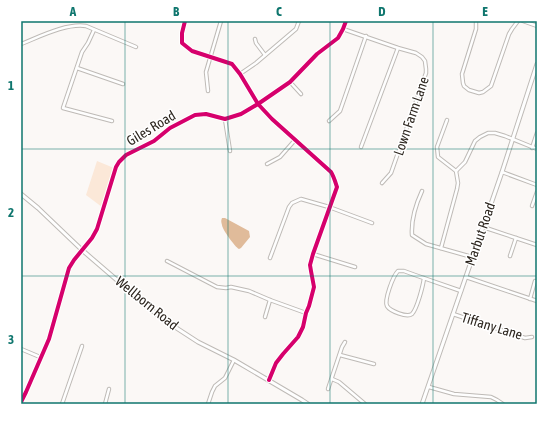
<svg xmlns="http://www.w3.org/2000/svg" width="558" height="425" viewBox="0 0 558 425" font-family="'Asap Condensed',sans-serif">
  <rect width="100%" height="100%" fill="#fbf8f6"/>
  <path fill="#fbe8d8" d="M97,161L114,168L102,207L86,195Z"/>
  <path fill="#e0bb9a" d="M222,218H225L249,231L250,237L241,248L239,249C235,247 222,229 222,225C221,221 221,221 222,218Z"/>
  <g fill="none" stroke-linecap="round" stroke-linejoin="round">
    <g stroke="#bebab6" stroke-width="4.5">
      <g id="minor">
        <path d="M185,21L182,33V43L192,51L232,64L240,74L258,104L272,119L331,172C334,177 335,181 337,187L313,254L310,265L311,271L314,287L309,306L306,313L303,327L298,337L283,354L276,363L269,380"/>
        <path d="M476,21V29L462,74L463,83L464,86L469,90L479,93L483,92L491,86L509,34L512,29L518,21"/>
        <path d="M523,21L537,26"/>
        <path d="M343,29L398,48L416,53L422,57L425,61L426,69V73L391,173L382,183"/>
        <path d="M94,30L88,43L82,52L63,108L112,121"/>
        <path d="M255,39L256,43L265,55"/>
        <path d="M21,44C39,37 66,23 86,26L136,47"/>
        <path d="M77,68L123,84"/>
        <path d="M240,74L256,63L296,29L299,21"/>
        <path d="M290,82L301,94"/>
        <path d="M208,91L206,72L221,21"/>
        <path d="M225,119L230,151"/>
        <path d="M329,121L340,111L366,36"/>
        <path d="M361,147L398,48"/>
        <path d="M532,148L537,133"/>
        <path d="M267,164L280,157L295,140"/>
        <path d="M456,171L465,162L475,141L480,137L488,133H495L505,136L537,149"/>
        <path d="M502,172L537,185"/>
        <path d="M422,191C416,204 411,220 412,235L426,244L472,257"/>
        <path d="M532,206L537,192"/>
        <path d="M483,227L537,245"/>
        <path d="M441,248L457,189L458,183L456,171L438,157L437,147L447,120"/>
        <path d="M313,254L355,267"/>
        <path d="M510,256L516,238"/>
        <path d="M270,258L289,207L292,203L301,199L329,207L372,223"/>
        <path d="M167,261L217,287L226,288L231,287L249,291L270,300L306,313"/>
        <path d="M466,277L537,301"/>
        <path d="M424,278C423,286 417,309 412,314C407,318 390,311 387,306C384,300 393,276 398,271H404L415,275L461,291"/>
        <path d="M530,299L535,281"/>
        <path d="M453,314L525,338L532,337"/>
        <path d="M265,317L270,300"/>
        <path d="M21,349L40,357"/>
        <path d="M340,355L374,364"/>
        <path d="M332,379L339,382L365,404"/>
        <path d="M429,387L454,394L491,397L497,400L503,404"/>
        <path d="M328,389L342,347L345,342"/>
        <path d="M21,402L26,392L49,339L69,268L74,260L92,238L97,229L116,167L119,162L126,155L154,141L170,128L195,115L206,114L225,119L241,114L258,104L290,82L317,54L338,38L343,29L346,21"/>
        <path d="M62,404L82,346"/>
        <path d="M105,404L109,389"/>
        <path d="M208,404L212,392L215,386L225,378L234,360"/>
      </g>
    </g>
    <g stroke="#bebab6" stroke-width="5">
      <g id="tertiary">
        <path d="M21,194L38,208L82,250L161,318L198,342L234,360L302,400L308,404"/>
        <path d="M422,404L502,172L537,64"/>
      </g>
    </g>
    <use href="#minor" stroke="#fefefe" stroke-width="2.5"/>
    <use href="#tertiary" stroke="#fefefe" stroke-width="3"/>
    <g stroke="#fff" stroke-width="6">
      <g id="cycleway">
        <path d="M185,21L182,33V43L192,51L232,64L240,74L258,104L272,119L331,172C334,177 335,181 337,187L313,254L310,265L311,271L314,287L309,306L306,313L303,327L298,337L283,354L276,363L269,380"/>
        <path d="M21,402L26,392L49,339L69,268L74,260L92,238L97,229L116,167L119,162L126,155L154,141L170,128L195,115L206,114L225,119L241,114L258,104L290,82L317,54L338,38L343,29L346,21"/>
      </g>
    </g>
    <use href="#cycleway" stroke="#d6006c" stroke-width="4"/>
  </g>
  <path fill="none" stroke="#0f766e" stroke-width="1" stroke-opacity="0.55" d="M125,21V404M228,21V404M330,21V404M433,21V404M21,149H537M21,276H537"/>
  <g text-anchor="middle" stroke-width="3" stroke-linejoin="round" paint-order="stroke">
    <g font-size="14" fill="#2d261f" stroke="#fff">
      <text transform="translate(411 116) rotate(-71)" y="5">Lown Farm Lane</text>
      <text transform="translate(151 128) rotate(-31)" y="5">Giles Road</text>
      <text transform="translate(480 234) rotate(-71)" y="5">Marbut Road</text>
      <text transform="translate(147 303) rotate(39)" y="5">Wellborn Road</text>
      <text transform="translate(492 326) rotate(17)" y="5">Tiffany Lane</text>
    </g>
  </g>
  <rect width="558" height="425" fill="none" stroke="#ffffff" stroke-width="44"/>
  <rect x="22" y="22" width="514" height="381" fill="none" stroke="#0f766e" stroke-width="1.5"/>
  <g font-size="13" text-anchor="middle" font-weight="bold" fill="#0f766e">
    <text x="73" y="16">A</text>
    <text x="176" y="16">B</text>
    <text x="279" y="16">C</text>
    <text x="382" y="16">D</text>
    <text x="485" y="16">E</text>
    <text x="11" y="90">1</text>
    <text x="11" y="217">2</text>
    <text x="11" y="344">3</text>
  </g>
</svg>
